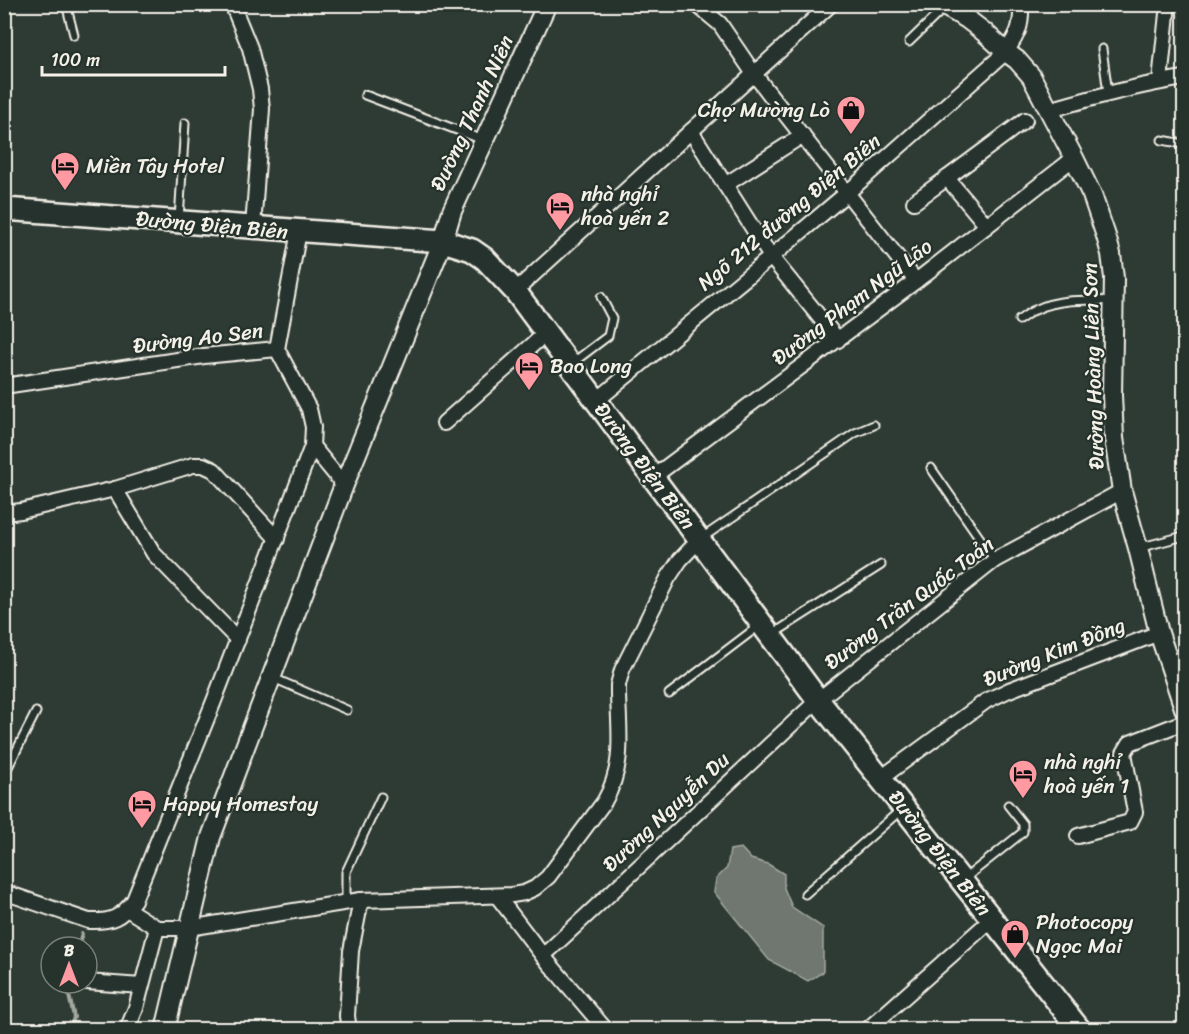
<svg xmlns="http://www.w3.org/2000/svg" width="1189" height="1034" viewBox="0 0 1189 1034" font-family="Sriracha,sans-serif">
  <rect width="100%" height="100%" fill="#2e3b34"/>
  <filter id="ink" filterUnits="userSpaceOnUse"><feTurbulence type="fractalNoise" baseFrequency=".0167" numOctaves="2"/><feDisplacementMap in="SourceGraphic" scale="12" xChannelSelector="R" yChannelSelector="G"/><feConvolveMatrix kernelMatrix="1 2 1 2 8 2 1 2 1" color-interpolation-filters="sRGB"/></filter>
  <g filter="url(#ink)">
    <path fill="#6f7770" stroke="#a4a8a0" stroke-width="1.5" d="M741,848L751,859L768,864L784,874V888L792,907L823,928V972L808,981L769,960L714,892L716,879L727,868L730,850Z"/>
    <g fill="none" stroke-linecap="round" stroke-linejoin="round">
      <g stroke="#a4a8a0" stroke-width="4">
        <path d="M78,947L82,934"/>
        <path d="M68,983L67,987L74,1017L70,1030"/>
      </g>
      <g stroke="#f4f1e8" stroke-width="11">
        <g id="lane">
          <path d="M66,4L74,35"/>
          <path d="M909,42L944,8"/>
          <path d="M1102,49L1108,93"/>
          <path d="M365,95L483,140"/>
          <path d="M1162,140L1184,144"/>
          <path d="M179,220L185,123"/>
          <path d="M1019,320C1024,317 1029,312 1035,310C1059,298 1088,300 1114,301"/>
          <path d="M571,364L608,336L612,318L601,297"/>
          <path d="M931,468L995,560"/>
          <path d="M702,538L855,433L874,425"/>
          <path d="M1138,548L1184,536"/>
          <path d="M773,634L881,565"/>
          <path d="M271,677L347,710"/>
          <path d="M669,694L760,625"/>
          <path d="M4,775L36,712"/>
          <path d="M964,879L1023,832V824L1008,805"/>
          <path d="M805,894L902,809"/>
          <path d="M346,902V872L381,797"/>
        </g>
      </g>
      <g stroke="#f4f1e8" stroke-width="18">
        <g id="street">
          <path d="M232,4L250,48L260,89L262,109L253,227"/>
          <path d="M696,4L720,24L754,74L916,281"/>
          <path d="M1160,81L1168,4"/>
          <path d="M1049,110C1094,97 1139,85 1184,78"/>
          <path d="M691,131L771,257L838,340"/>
          <path d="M725,185L803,135"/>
          <path d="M914,202L947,178"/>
          <path d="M987,226L947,178L1025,120"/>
          <path d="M515,291L831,4"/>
          <path d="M4,386L204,356L277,349L299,231"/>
          <path d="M596,401L771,257L847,193L1006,52C1018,34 1022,27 1021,4"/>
          <path d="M444,423L546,333"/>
          <path d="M312,446L344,485"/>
          <path d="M653,477L916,281L1074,158"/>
          <path d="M115,489L154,554L238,640"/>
          <path d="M4,513L21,511L115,489L193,465H203L214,470L277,539"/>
          <path d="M881,778L986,701L1009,690L1159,633"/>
          <path d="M1078,836L1130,822L1135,812L1124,753L1130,743L1184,722"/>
          <path d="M4,892L89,921C111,922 121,918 134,900L214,701L312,446L313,427L309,409L277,349"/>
          <path d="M498,897L543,956L606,1030"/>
          <path d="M127,909L157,928H189L361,900L512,895L524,893L535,888L548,877L604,802C625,766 619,734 618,694V685L622,670L668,578L680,560L699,540"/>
          <path d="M543,956L818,700L995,560L1122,491"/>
          <path d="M87,982L141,986"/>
          <path d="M127,1030L136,1008L157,928"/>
          <path d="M349,1030L347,1016L351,951L361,900"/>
          <path d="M867,1030L992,919"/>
        </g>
      </g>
      <g stroke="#f4f1e8" stroke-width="22">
        <g id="secondary">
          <path d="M940,4L967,19L984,32L1006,52L1017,60L1031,76L1074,158L1092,195L1106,236L1111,254L1114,278L1112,395L1114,438L1122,491L1138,548L1159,633L1184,708"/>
          <path d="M165,1030L211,837L344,485L443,241L452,211L547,4"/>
        </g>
      </g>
      <g stroke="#f4f1e8" stroke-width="26">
        <path id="primary" d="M4,209L443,241L472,250L485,259L515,291L818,700L1080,1030"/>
      </g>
      <use href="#lane" stroke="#26332d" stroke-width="7"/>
      <use href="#street" stroke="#26332d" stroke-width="14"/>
      <use href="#secondary" stroke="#26332d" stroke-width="18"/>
      <use href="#primary" stroke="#26332d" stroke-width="21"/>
    </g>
  </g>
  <defs>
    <g id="shop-pin" transform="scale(1.5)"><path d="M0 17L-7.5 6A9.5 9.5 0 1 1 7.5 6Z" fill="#ff9aa2" stroke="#26332d"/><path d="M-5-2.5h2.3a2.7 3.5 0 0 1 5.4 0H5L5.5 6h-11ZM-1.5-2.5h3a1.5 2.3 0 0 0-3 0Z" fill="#111"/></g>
    <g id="hotel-pin" transform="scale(1.5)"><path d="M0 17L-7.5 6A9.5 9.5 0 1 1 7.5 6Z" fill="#ff9aa2" stroke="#26332d"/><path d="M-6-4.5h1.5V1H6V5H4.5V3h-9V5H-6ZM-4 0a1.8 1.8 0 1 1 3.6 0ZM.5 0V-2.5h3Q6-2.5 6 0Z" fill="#111"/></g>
  </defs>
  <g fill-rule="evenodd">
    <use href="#shop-pin" x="851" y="110"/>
    <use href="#hotel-pin" x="65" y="166"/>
    <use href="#hotel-pin" x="560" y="206"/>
    <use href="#hotel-pin" x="529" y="366"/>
    <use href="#hotel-pin" x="1023" y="774"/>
    <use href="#hotel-pin" x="142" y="804"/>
    <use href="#shop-pin" x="1015" y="934"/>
  </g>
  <g text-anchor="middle" stroke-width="4.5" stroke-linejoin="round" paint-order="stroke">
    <g font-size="21" fill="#f4f1e8" stroke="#26332d" text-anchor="start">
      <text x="830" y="117" text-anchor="end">Chợ Mường Lò</text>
      <text x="86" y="173">Miền Tây Hotel</text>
      <text x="581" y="201">nhà nghỉ<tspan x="581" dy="24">hoà yến 2</tspan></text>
      <text x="550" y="373">Bao Long</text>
      <text x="1044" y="769">nhà nghỉ<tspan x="1044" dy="24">hoà yến 1</tspan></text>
      <text x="163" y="811">Happy Homestay</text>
      <text x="1036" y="929">Photocopy<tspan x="1036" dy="24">Ngọc Mai</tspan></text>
    </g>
    <g font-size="21" fill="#f4f1e8" stroke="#26332d">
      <text transform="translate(472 113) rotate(-65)" y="7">Đường Thanh Niên</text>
      <text transform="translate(789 212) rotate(-40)" y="7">Ngõ 212 đường Điện Biên</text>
      <text transform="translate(212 225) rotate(5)" y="7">Đường Điện Biên</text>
      <text transform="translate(852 302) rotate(-37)" y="7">Đường Phạm Ngũ Lão</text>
      <text transform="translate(198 338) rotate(-7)" y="7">Đường Ao Sen</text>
      <text transform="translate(1093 366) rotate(-92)" y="7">Đường Hoàng Liên Sơn</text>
      <text transform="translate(645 466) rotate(53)" y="7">Đường Điện Biên</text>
      <text transform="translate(909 603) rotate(-37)" y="7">Đường Trần Quốc Toản</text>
      <text transform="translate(1054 652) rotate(-22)" y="7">Đường Kim Đồng</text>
      <text transform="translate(666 812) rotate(-43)" y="7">Đường Nguyễn Du</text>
      <text transform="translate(940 853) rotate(52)" y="7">Đường Điện Biên</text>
    </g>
  </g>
  <rect width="1189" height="1034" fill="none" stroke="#26332d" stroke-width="24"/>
  <rect x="12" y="12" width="1165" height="1010" fill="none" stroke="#f4f1e8" stroke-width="2" filter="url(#ink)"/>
  <g transform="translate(69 965)"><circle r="28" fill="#26332d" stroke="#787f78" stroke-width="1.5"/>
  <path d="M0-4.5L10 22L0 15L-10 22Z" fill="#ff9aa2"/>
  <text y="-9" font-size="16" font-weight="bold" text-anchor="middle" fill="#f4f1e8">B</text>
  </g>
  <path d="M42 66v9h183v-9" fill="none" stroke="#f4f1e8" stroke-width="3"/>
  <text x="51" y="66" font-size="18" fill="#f4f1e8" stroke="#26332d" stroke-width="4.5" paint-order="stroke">100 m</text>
</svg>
